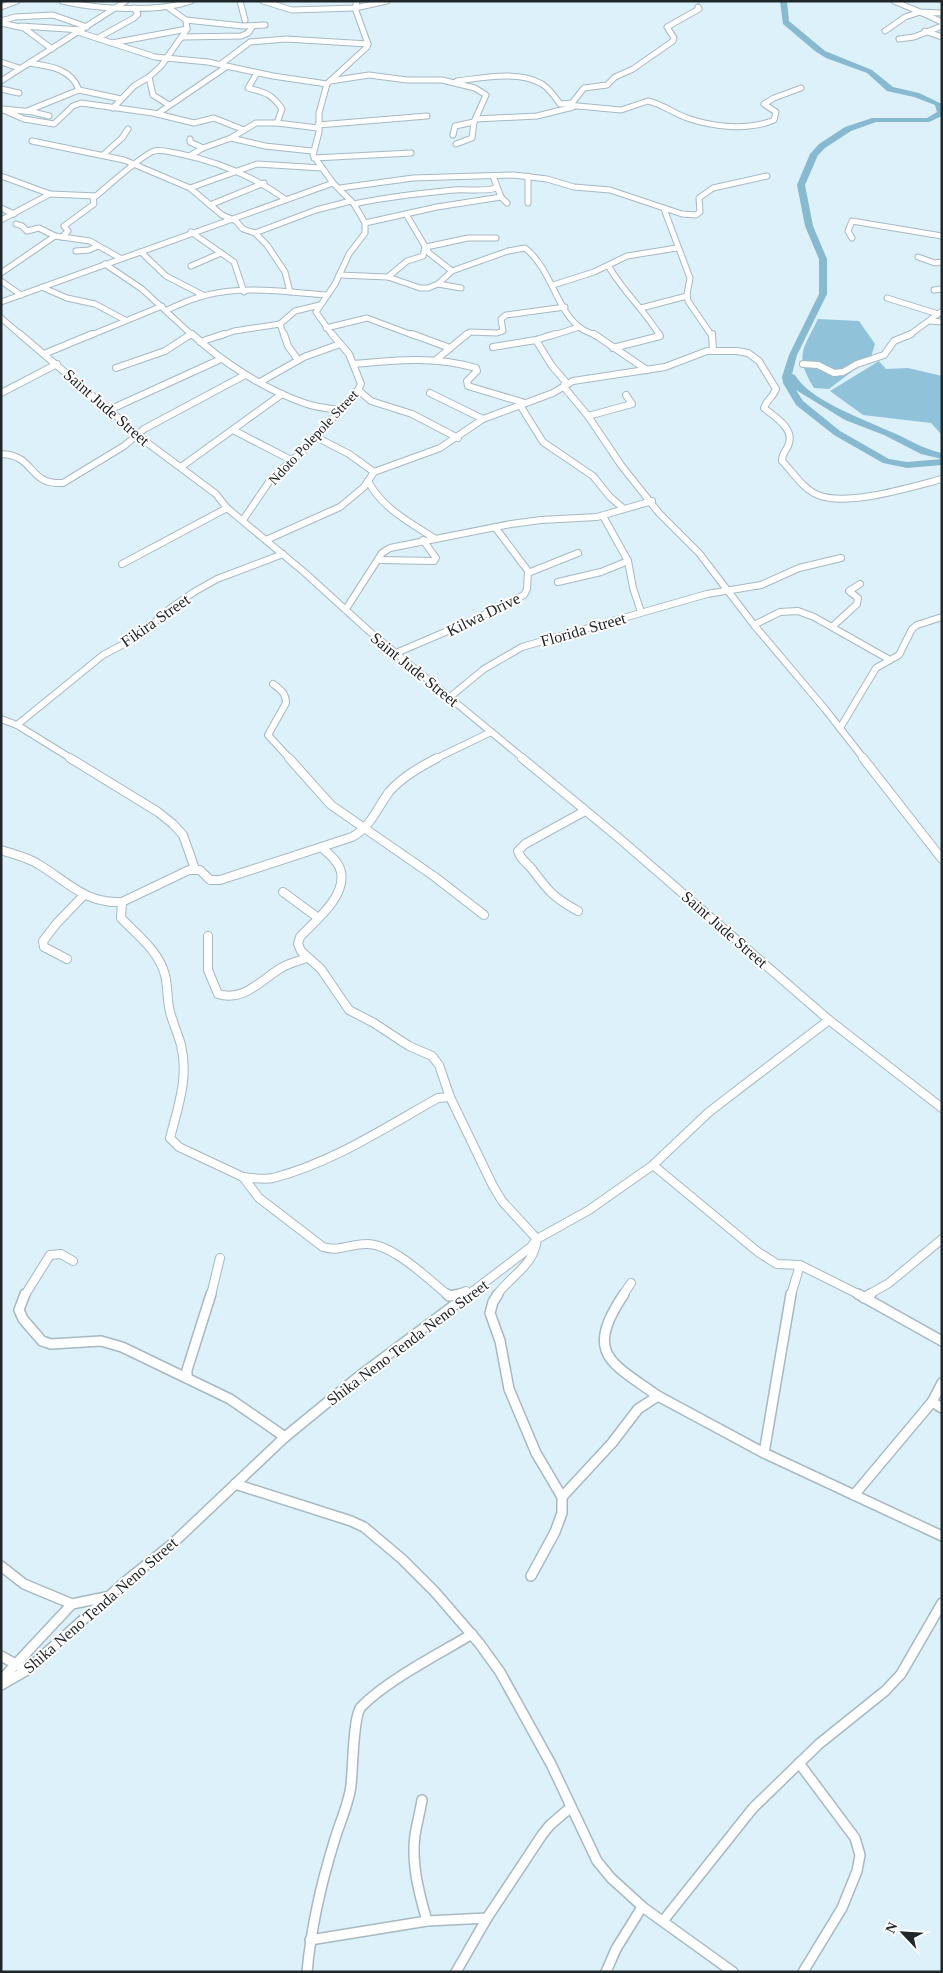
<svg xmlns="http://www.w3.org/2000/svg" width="943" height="1973" viewBox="0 0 943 1973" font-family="Georgia,serif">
  <rect width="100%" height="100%" fill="#ddf1fa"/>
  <g fill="#90c3d9">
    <path d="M818,319L859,321L875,344L871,357L829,389L814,388C794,355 803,350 818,319Z"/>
    <path d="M879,361L886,369L908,368L942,376V435L931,423L863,415L830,391Z"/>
  </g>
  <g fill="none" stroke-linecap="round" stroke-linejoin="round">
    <path fill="#87b9d0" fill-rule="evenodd" d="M780,1H787L789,21L825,51L872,70L893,87L919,93L942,104V116L929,122H876L851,131L825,148L818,155L805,185L813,226L827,259V294L797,355L792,374L795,375C809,400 863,419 889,431C907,438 922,449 942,453V459L921,454L884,435L845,420L796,390L803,401L840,431L889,459L907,462L942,459V465L907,468L883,463L834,435L796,405L783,383L782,377L789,355L819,294V259L805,226L797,185L810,154L819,144L845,127L872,118H927L937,112L935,105L914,97L887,91L867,73L826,58L815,51L783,24Z"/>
    <g stroke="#a6b9c2" stroke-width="7">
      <g id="minor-far3">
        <path d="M62,1C96,9 157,13 191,1"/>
        <path d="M240,1L245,20"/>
        <path d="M263,1L292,10L355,8L387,1"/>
        <path d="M894,1L920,12L942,13"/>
        <path d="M1,7L17,1"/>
        <path d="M186,20L243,26L265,25"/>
        <path d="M1,21L15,17L53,15L87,27"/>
        <path d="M1,23L24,28L52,49"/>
        <path d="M21,26L82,30"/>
        <path d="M885,31L905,17L920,12L942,22"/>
        <path d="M925,31L942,37"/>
        <path d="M78,32L155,57L208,62L273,76L327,84"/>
        <path d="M182,37L241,36L248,33L253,26"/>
        <path d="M98,38L134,18L138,14L134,8"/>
        <path d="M899,39L914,37L942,26"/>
        <path d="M112,43L187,29"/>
        <path d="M1,62L19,68"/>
        <path d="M29,63C49,66 71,68 79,90"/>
        <path d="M221,64L250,42L286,39L368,44"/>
        <path d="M257,73L248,88C266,93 271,93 282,109L277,123"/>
        <path d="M149,77L153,95L169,105"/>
        <path d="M1,81L126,1"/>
        <path d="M330,81L367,47L368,44L355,8L357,1"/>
        <path d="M457,81C483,78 518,70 542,84C550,89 555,97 560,104L572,103L584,88L607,85L615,77L633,69L673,41L674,38L667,27L699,9L698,7"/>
        <path d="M1,89L19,93"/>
        <path d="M567,105L621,110L648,101C662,104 673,113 687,118C713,127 748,131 774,120L776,112L764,104L774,98L801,88"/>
        <path d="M113,108L134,86L149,77L161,66L187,29L186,20L169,8"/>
        <path d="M1,109L24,119L54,124L73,106L81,103L153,113L194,123L214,118L244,130"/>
        <path d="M3,109L33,112L49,116"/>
        <path d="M27,111L79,90L121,99"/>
        <path d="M157,114L226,67"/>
        <path d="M476,119L537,116L573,107"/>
        <path d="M318,125L427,116"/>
        <path d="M453,135L455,126L474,122"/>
        <path d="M231,138L265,146L312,151"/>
        <path d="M190,139V142L203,148"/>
        <path d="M32,141L124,160L190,188L222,215L236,221L243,229L255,233L267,245L285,272L290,292"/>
        <path d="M103,155L122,138L128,129"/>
        <path d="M191,155L203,148L231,138L256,123H277L318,128"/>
        <path d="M314,158L411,153"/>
        <path d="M1,176L50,194L1,220"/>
        <path d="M493,176L501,197L507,203"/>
        <path d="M528,176V203"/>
        <path d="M190,188L257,164L322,168"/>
        <path d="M340,188L413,178L514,175L547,179L574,187L610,190L682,214L696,215L700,212L699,198L713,188L767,176"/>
        <path d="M50,194L96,196C108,186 142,155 154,151C161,149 169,152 176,153C216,161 252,175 285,199"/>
        <path d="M354,204C387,197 421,193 454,190C469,189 483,192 497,188"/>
        <path d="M210,205L264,183"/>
        <path d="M1,208L14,214"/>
        <path d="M664,209L690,278L687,294L688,301L712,336"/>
        <path d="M406,214L429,253L452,271"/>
        <path d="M365,223L437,207L501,197"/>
        <path d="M16,224L22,226L27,231L39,228L55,236L90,241L120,258"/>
        <path d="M191,232L234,262L244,292"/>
        <path d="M255,233L316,210L351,201"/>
        <path d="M62,237L68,231L64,226L94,204L93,197"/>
        <path d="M852,238L848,231L852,221L942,236"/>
        <path d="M426,247L468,238H496"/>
        <path d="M76,251L89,250L98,246"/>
        <path d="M141,252L166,276L203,295"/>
        <path d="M918,257L935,263L942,262"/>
        <path d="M105,264L142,289L193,336"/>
        <path d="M608,265C622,291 645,310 660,336"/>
        <path d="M191,266L221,253"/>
        <path d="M1,273L55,236"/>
        <path d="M339,275L388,277L420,288H428L438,284L452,271L508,251L525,248C552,269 557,313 582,329C586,332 592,333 596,336"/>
        <path d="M388,277L407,261L423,256L425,247"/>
        <path d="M1,281L21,295"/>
        <path d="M438,284L461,288"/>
        <path d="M553,285L594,272L627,256L677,248"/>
        <path d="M44,288L67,298L95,304L125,320"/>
        <path d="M934,290L942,289"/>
        <path d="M887,298L938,314"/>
        <path d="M1,302L333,183"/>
        <path d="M641,308L687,296"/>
        <path d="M167,310C179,305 190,299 203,296C242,285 286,292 326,295"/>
        <path d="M1,318L22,336"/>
        <path d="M930,321L942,322"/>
        <path d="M280,324L284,336"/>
        <path d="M326,328L367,318L415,336"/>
        <path d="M89,336L162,306"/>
        <path d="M189,336L191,334"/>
        <path d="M220,336L234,331L280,324L295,311L320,305"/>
        <path d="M333,336L316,312L335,284L349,254L365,233V223L354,204L333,183L313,155L319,132V113L327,84L330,81L369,75L407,80H442L475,88L486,95L474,122L472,138L456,144"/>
        <path d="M466,336L470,332L497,333L503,331L501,319L506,315L565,307"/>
        <path d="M551,336L579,327"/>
        <path d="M908,336L942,311"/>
      </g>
    </g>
    <g stroke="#a6b9c2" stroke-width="8">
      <g id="minor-far2">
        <path d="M20,334L149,444L216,494L227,508L304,572L369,631L524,759"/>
        <path d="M192,334C222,362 264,389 304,403C314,407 327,408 338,410"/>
        <path d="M284,334L288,346L298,360"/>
        <path d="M412,334L450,348"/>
        <path d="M594,334L647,370"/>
        <path d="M712,334L713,351"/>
        <path d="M536,340L552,366L565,381L564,387L588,416L621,465L659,513L699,553L754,625L825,709L864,759"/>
        <path d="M200,342L224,334"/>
        <path d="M493,347L536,340L555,334"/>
        <path d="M613,348L660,336L659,334"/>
        <path d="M44,354L92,334"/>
        <path d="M437,359L467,334"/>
        <path d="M354,364C396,360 435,356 476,368L477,371L467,381L468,386L525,403"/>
        <path d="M803,364L818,365L834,373L843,372L857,364L884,355L894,341L911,334"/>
        <path d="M116,368L165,351L191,334"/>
        <path d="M260,382L304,357L340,344"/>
        <path d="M358,390L371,401L412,414L458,438"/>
        <path d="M1,393L57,364"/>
        <path d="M430,393L483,419"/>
        <path d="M520,405L543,442L593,476L610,497L624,509"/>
        <path d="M109,410L221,359"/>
        <path d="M588,416L632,404L626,395"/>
        <path d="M233,430L293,461"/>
        <path d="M316,437L349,454L374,472"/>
        <path d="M1,454C36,455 27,485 63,483L124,446L144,429L245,375"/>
        <path d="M181,467L282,394"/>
        <path d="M368,481C382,508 409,522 434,538"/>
        <path d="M603,516L628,561L633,588L641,612"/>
        <path d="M243,520L271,479L307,447L358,390L361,384L349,354L332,334"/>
        <path d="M266,540L340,507L364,487L374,472L440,448L483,419L553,393L573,381L665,367L707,351H737L748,353L759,361L776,389C773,397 766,401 764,408C775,417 796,429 788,446C785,452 782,454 782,461C793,472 803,489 818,495C847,507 911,487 942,479"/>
        <path d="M379,560L434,561L436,558L423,540"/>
        <path d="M122,564L227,508"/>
        <path d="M528,573L578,553"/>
        <path d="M558,582L601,572L628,561"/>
        <path d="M346,609L382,553L390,548L511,524L541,520L597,517L652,501"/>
        <path d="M754,625L780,612L798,611L814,617L890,660"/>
        <path d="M832,627L857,604L858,598L849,591L860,584"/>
        <path d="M396,653L471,621L524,595L527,589L528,571L495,527"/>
        <path d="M273,684C280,689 286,693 286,703L268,735L290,759"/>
        <path d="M450,697L484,669L522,647L707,594L761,585L799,568L841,558"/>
        <path d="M1,719L17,725L72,759"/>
        <path d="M17,725L103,655L139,636L172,607L194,592L217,579L283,554"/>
        <path d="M840,728L876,668L899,655L912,629L917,625L942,617"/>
        <path d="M435,759L491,732"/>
      </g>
    </g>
    <g stroke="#a6b9c2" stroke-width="10">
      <g id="minor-far1">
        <path d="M70,758L158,812L173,824L183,835L195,869"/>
        <path d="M289,758L331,805L435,877L484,915"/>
        <path d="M522,758L620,839L829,1020L942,1108"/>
        <path d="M863,758L942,859"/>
        <path d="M322,848C330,855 339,862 341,872C346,897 315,921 300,937L298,944L301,951L321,969L349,1010L374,1023L409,1046L432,1056L439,1065L450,1097L493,1186L502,1201L537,1239C534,1266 511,1275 497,1295"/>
        <path d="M1,850C13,854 27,857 38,864C67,881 85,904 122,902L189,870H200L210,880H220L352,837C371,827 377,808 389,792C402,777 420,767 437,758"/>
        <path d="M283,892L317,917"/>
        <path d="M122,902L121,918C137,935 159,951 165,975C168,987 167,1000 170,1012C173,1023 178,1034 181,1045C189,1077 178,1107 170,1138L179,1147L243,1177L259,1198L323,1247C339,1252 350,1244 366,1244C392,1243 428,1279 448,1295"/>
        <path d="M578,911C554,898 548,891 532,869C527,863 520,859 518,851L525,844L585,811"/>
        <path d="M208,936V970L218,994C244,1002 261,980 281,968C289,963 298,961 307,958"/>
        <path d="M67,959L44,947L43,941L57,923L84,895"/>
        <path d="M653,1165L758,1252L777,1264L800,1265L860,1295"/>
        <path d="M243,1177C253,1178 263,1180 273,1178C332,1163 386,1127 438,1098L450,1097"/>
        <path d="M25,1295L50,1255L61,1254L73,1261"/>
        <path d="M211,1295L220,1258"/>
        <path d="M456,1295L466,1291"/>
        <path d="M468,1295L531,1247L537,1239L589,1210L653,1165L709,1112L829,1020"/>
        <path d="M623,1295L631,1283"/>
        <path d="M791,1295L800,1265"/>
        <path d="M868,1295L889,1283L942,1239"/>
      </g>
    </g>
    <g stroke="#a6b9c2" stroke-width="12">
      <g id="minor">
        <path d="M25,1294L19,1310L23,1319L42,1341L51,1344L101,1341L122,1347L230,1399L285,1437"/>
        <path d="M447,1294L449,1296L461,1294"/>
        <path d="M498,1294L493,1302L490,1313L500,1341L509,1389L536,1453L562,1497V1513L555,1532L531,1576"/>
        <path d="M624,1294C584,1354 610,1362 658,1396"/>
        <path d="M858,1294L942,1341"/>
        <path d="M864,1298L871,1294"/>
        <path d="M187,1378V1370L211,1294"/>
        <path d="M932,1402L942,1408"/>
        <path d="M764,1453L791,1294"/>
        <path d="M235,1484L351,1521L364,1527L402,1559L435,1592L479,1643L500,1672L551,1764L597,1861L611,1878L644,1908L733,1972"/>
        <path d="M854,1495L932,1402L942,1383"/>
        <path d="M562,1497L612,1443L638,1409L658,1396L764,1453L942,1536"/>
        <path d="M1,1566L24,1584L72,1604L106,1597"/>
        <path d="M1,1656L21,1667"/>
        <path d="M1,1680L72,1604"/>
        <path d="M1,1685L27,1670L126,1581L171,1545L285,1437L362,1374L469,1294"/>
        <path d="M799,1763L855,1838L860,1855L857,1871L842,1908L803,1972"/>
        <path d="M422,1800C420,1812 417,1823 415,1835C411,1864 419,1893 427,1921"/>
        <path d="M663,1921L753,1808L819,1744L885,1691L901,1674L942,1603"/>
        <path d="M310,1940L427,1921L487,1918"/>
        <path d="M307,1972C311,1929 321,1884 334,1842C339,1824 349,1804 351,1785C353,1769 353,1716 361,1707C387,1680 439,1654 472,1634"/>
        <path d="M456,1972L487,1918L542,1835L550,1825L571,1807"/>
        <path d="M606,1972L616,1949L642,1907"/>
      </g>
    </g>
    <use href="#minor-far3" stroke="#fff" stroke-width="5"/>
    <use href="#minor-far2" stroke="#fff" stroke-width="6"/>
    <use href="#minor-far1" stroke="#fff" stroke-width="8"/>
    <use href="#minor" stroke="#fff" stroke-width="9"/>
  </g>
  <g text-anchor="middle" stroke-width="4" stroke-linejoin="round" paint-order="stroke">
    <g font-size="14" fill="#20272a" stroke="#fff">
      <text transform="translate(313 437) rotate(-47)" y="5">Ndoto Polepole Street</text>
    </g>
    <g font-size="16" fill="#20272a" stroke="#fff">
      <text transform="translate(107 407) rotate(41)" y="6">Saint Jude Street</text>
      <text transform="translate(483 614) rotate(-26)" y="6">Kilwa Drive</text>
      <text transform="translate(155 620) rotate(-35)" y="6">Fikira Street</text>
      <text transform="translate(583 629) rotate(-16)" y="6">Florida Street</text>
      <text transform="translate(415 669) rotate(39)" y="6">Saint Jude Street</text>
      <text transform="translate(725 929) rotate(41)" y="6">Saint Jude Street</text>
      <text transform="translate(407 1342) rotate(-37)" y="6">Shika Neno Tenda Neno Street</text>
      <text transform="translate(100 1605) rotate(-41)" y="6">Shika Neno Tenda Neno Street</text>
    </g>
  </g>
  <rect width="943" height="1973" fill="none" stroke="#20272a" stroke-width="5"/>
  <g transform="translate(903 1933) rotate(295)" stroke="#ffffff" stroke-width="4" paint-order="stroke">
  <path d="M0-4L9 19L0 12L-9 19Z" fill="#20272a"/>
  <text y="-8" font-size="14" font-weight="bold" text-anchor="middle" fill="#20272a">N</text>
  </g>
</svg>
